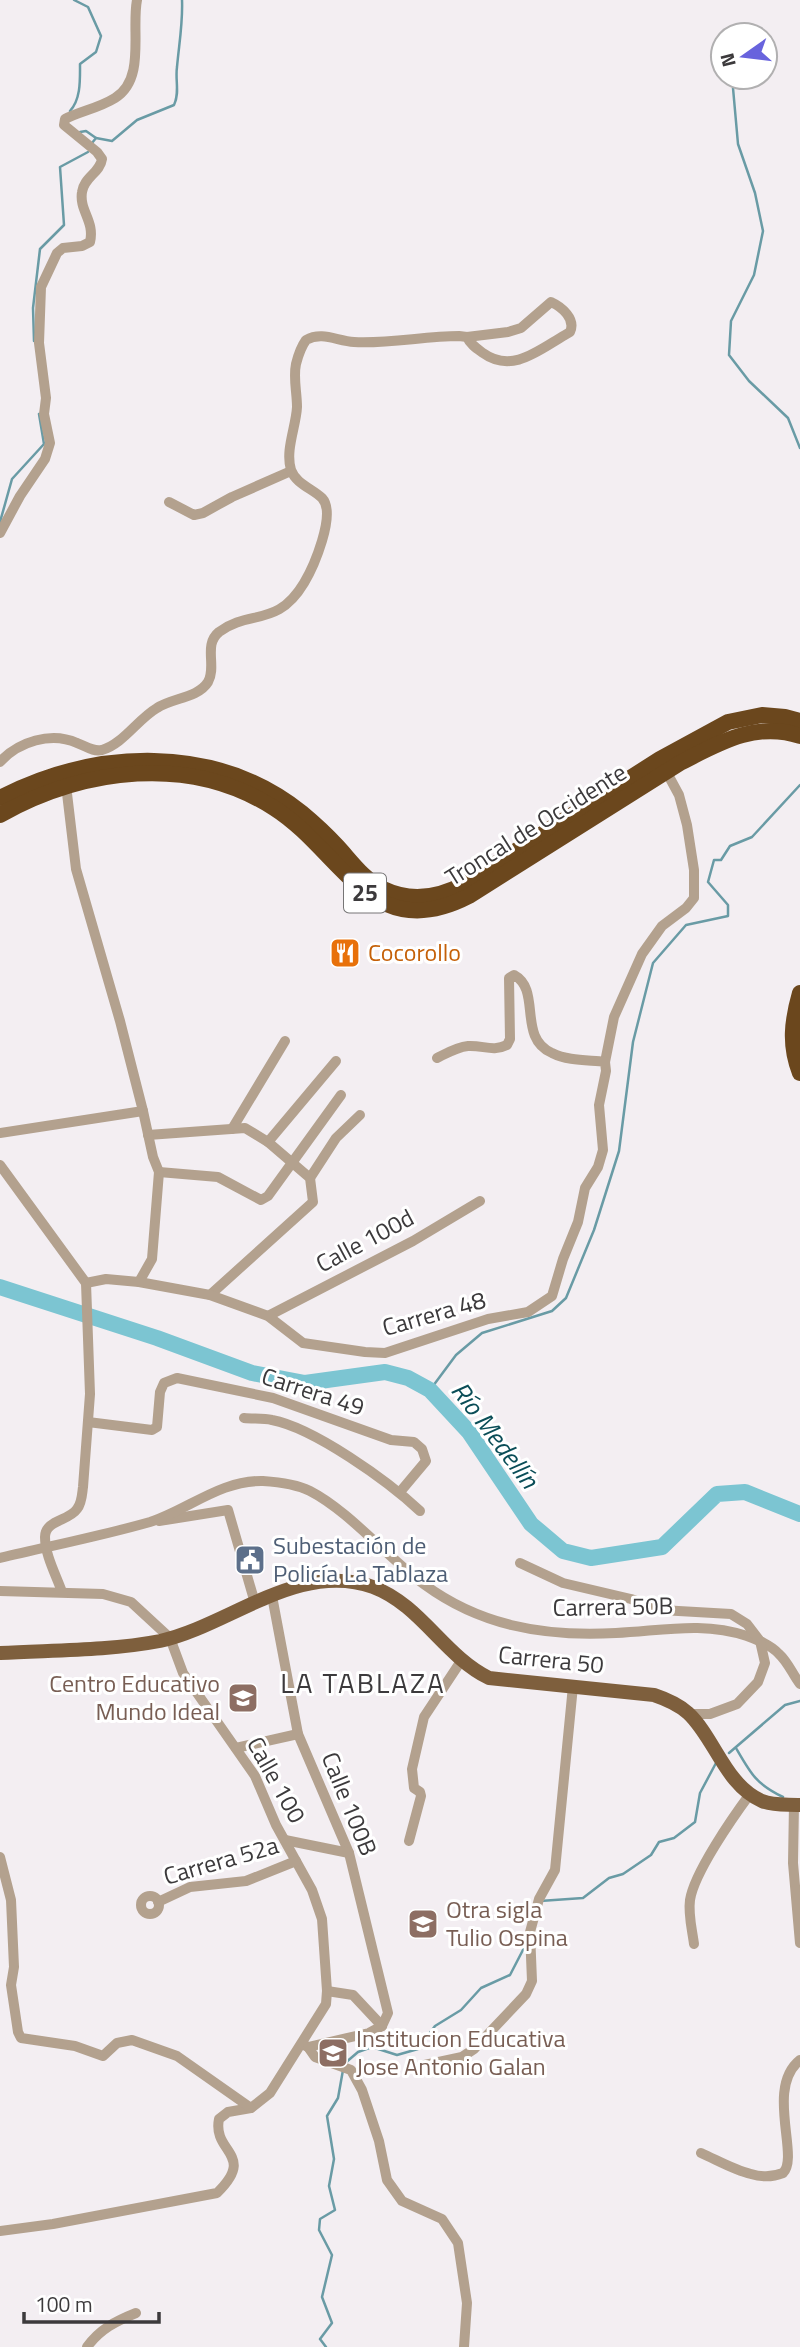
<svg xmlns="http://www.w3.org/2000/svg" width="800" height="2347" viewBox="0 0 800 2347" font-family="'Titillium Web',sans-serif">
  <rect width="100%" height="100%" fill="#f3eef2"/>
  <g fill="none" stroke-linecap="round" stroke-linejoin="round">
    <g stroke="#699ba5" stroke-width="2.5">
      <path d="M733,88L738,144L755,193L763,231L754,275L731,321L729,355L749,381L788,418L800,448"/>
      <path d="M70,111C81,99 80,80 80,64L96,52L101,36L88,7L74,0"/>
      <path d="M80,132L86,131L96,138L92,143"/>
      <path d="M96,138L112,141L137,120L174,105C180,93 175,80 177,67C179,44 183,23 182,0"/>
      <path d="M34,341L33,308L40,249L64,225L60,167L88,152"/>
      <path d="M0,522L12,479L44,444L39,414"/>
      <path d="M430,1390L456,1355L482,1333L552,1311L566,1298L594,1230L619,1151L633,1042L653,963L686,925L728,916V905L708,882L714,860H721L730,846L752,837L800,785"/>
      <path d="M736,1748C751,1774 756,1784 783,1797"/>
      <path d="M729,1753L785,1705L800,1701"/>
      <path d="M540,1901L583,1898L609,1878L623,1874L651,1855L659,1842L674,1838L695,1822L700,1793L716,1763"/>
      <path d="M344,2064L358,2052L372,2047L397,2055L418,2049L435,2026L461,2010L481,1988L510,1975L525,1946"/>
      <path d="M326,2347L320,2339L332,2323L322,2297L332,2255L319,2230L320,2219L335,2210L329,2186L334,2159L327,2116L338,2098L343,2070"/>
    </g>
    <path stroke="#7cc5d2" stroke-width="16" d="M0,1287L157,1338L252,1373L305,1383L385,1372L408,1378L430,1390L469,1432L531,1524L563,1551L591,1558L662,1547L717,1494L745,1492L800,1514"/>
    <g stroke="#b3a18e" stroke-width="10">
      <path d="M169,502L194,515L203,513L232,497L291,471"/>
      <path d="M0,533L20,496L45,459L50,443L44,414L46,398L39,343L41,287L57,253L63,248L82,246L90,242C95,221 79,211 82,192C84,177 100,173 102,159L97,152L64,125L65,119C81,111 99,108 115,98C146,79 131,30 137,0"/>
      <path d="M0,762C18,742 51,731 77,743C86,746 92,752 102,750C123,744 138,719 157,708C172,698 198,698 208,682C217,666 203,645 219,632C250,609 277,628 304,583C313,568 337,514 322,498C313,489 296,484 291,470C285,450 296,427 297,407C297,392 293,378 296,364C298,356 301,347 306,340C322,331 337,341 354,342C389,344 424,336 459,336L467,337C470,344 476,348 483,353C512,374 539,350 565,335L570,332C576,319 562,307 551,302L521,328L508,332L467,337"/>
      <path d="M605,1062L614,1017L642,954L662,926L686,908L694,898V870L687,825L679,795L666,771"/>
      <path d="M232,1129L285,1041"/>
      <path d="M0,1133L143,1111L120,1021L76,869L66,785"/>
      <path d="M148,1135L245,1128L268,1142L310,1178L313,1202L210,1295"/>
      <path d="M268,1142L336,1061"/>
      <path d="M0,1165L86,1283L90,1394L83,1487C82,1494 82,1503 77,1509C69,1521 45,1520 45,1537C45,1555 56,1575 62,1592"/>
      <path d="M159,1172L218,1177L261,1200L268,1196L341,1095"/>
      <path d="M310,1178L336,1138L360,1115"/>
      <path d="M139,1282L152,1259L159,1172L153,1157L143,1111"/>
      <path d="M86,1283L106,1279L139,1282L210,1295L268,1316L303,1343L365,1352L385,1353L488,1319L528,1312L552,1296L563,1259L578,1222L585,1188L598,1167L603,1150L599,1105L606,1071L605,1062C588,1060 568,1061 552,1053C517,1038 542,990 514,975L509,978L510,1039L507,1045C493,1052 483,1045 468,1046C457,1047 447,1053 437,1058"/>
      <path d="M268,1316L413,1241L480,1201"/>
      <path d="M244,1418C253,1419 263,1418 272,1420C314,1428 388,1481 420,1511"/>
      <path d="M88,1422L152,1430L157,1427L160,1392L164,1383L177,1378L273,1398L391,1440L414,1442L422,1449L426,1461L400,1492"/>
      <path d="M159,1521L228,1510L255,1603"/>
      <path d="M0,1558C50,1546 101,1536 150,1522C188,1510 220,1480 263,1481C278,1482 296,1484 310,1491C349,1511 388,1558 425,1585C451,1604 479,1617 511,1625C544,1633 582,1635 616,1633C661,1631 702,1621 747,1636C758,1640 771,1645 779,1654C788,1662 793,1675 800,1684"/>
      <path d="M520,1563L563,1583L631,1599L661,1610L731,1614L747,1624L760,1641L765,1663L758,1682L737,1704L710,1714H690"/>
      <path d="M0,1591L103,1594L131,1602L170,1638L183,1673L255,1776L276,1825L312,1890L322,1919L327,1991L326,2004L270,2093L251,2108L228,2112L219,2119C212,2153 257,2154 217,2193L53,2224L0,2231"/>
      <path d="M272,1596L298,1734L349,1853L388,2013L382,2026"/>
      <path d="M236,1748L298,1734"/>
      <path d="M794,1804L793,1863L800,1943"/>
      <path d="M285,1840L349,1853"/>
      <path d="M409,1841L421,1796L420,1792L414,1788L412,1769L424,1717L461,1661"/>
      <path d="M0,1857L11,1900L14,1967L11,1985L18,2032L21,2038L75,2046L103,2056L117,2043L132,2040L177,2056L251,2108"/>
      <circle cx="150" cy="1905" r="9"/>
      <path d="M158,1902L190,1887L246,1881L296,1861"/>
      <path d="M694,1944C692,1929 688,1914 690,1900C694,1873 733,1817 750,1794"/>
      <path d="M327,1991L353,1995L382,2026"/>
      <path d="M302,2044L308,2047L369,2033L382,2026"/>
      <path d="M308,2047L315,2057L351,2070L362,2090L379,2141L387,2180L402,2201L442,2219L458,2243L467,2303L464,2347"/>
      <path d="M420,2066L462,2057L474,2049L526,1994L532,1981L530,1932L539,1899L555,1870L573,1686"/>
      <path d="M701,2153C717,2160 734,2170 751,2174C761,2177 773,2177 783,2173C800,2157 765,2088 800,2060"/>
      <path d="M87,2347C100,2329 116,2321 136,2313"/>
    </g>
    <path stroke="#7e5f3d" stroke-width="14" d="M0,1653C53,1650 108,1651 160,1641C229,1626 299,1560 373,1587C421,1605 444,1656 489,1678L654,1695C666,1699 678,1704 688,1713C715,1738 725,1785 762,1801C773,1806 788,1804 800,1805"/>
    <g stroke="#6b471d" stroke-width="16">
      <path d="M0,798C95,749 215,743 302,813C314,823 326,834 337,846C351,861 363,879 383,889C410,902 438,898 464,884L660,759L728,722L762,715L785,717L800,721"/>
      <path d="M0,815C84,768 190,754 274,808C342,851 371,947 469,896L680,763C719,743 756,721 800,736"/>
      <path d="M800,993C792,1021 789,1045 800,1073"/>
    </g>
  </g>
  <defs>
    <g id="restaurant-square" transform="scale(1.575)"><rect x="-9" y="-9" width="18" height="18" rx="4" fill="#e8710a" stroke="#fff"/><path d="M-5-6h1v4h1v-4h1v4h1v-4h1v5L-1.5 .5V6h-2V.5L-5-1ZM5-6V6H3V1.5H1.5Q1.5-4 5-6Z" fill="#fff"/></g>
    <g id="civic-square" transform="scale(1.575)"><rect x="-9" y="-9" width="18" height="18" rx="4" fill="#5c6f8a" stroke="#fff"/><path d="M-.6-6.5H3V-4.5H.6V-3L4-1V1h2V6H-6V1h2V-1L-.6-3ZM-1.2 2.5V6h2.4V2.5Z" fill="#fff"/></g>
    <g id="school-square" transform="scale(1.575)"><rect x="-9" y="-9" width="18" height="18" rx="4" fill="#8d6e63" stroke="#fff"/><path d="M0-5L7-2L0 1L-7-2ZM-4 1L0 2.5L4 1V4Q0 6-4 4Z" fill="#fff"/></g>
  </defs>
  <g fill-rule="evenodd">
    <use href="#restaurant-square" x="345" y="953"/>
    <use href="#civic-square" x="250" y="1560"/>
    <use href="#school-square" x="243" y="1698"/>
    <use href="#school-square" x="423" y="1924"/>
    <use href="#school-square" x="333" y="2053"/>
  </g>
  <g text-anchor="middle" stroke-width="6" stroke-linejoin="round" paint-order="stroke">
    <rect fill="#fff" stroke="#767576" stroke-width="2" x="344" y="873.5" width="42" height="39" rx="5"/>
    <g font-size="23" font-weight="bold" fill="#3c3a3c">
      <text x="365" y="901">25</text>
    </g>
    <g font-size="24" fill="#3c3a3c" stroke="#fff">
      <text transform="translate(536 825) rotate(-32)" y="8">Troncal de Occidente</text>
      <text transform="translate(365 1241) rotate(-28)" y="8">Calle 100d</text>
      <text transform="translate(434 1314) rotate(-16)" y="8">Carrera 48</text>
      <text transform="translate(313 1392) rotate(18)" y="8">Carrera 49</text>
      <text transform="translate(613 1607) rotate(-1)" y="8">Carrera 50B</text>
      <text transform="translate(551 1660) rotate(6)" y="8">Carrera 50</text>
      <text transform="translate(276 1780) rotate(61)" y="8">Calle 100</text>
      <text transform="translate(349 1804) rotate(68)" y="8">Calle 100B</text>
      <text transform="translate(221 1861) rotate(-16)" y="8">Carrera 52a</text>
    </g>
    <g font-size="24" fill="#c56008" stroke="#fff" text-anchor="start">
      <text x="368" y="961">Cocorollo</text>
    </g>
    <g font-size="24" fill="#4e5e75" stroke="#fff" text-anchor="start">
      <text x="273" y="1554">Subestación de<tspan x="273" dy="28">Policía La Tablaza</tspan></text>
    </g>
    <g font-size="24" fill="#785e54" stroke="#fff" text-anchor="start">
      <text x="220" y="1692" text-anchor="end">Centro Educativo<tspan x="220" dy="28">Mundo Ideal</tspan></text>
      <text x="446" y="1918">Otra sigla<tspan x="446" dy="28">Tulio Ospina</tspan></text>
      <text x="356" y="2047">Institucion Educativa<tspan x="356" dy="28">Jose Antonio Galan</tspan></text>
    </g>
    <g font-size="26" font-style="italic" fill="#0a4d57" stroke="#fff">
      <text transform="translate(495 1435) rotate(53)" y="9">Río Medellín</text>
    </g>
    <g font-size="28" letter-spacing="2" fill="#3c3a3c" stroke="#fff">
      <text x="363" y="1693">LA TABLAZA</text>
    </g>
  </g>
  <g transform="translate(744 56) rotate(256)"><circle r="33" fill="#ffffff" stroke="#b1b0b1" stroke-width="2"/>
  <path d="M0-5L12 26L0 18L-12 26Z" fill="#6863dd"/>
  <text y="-10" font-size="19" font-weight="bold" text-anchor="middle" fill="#3c3a3c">N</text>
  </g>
  <path d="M24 2312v10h135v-10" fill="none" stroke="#3c3a3c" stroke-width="3.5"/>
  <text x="35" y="2312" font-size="21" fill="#3c3a3c" stroke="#ffffff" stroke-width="5" paint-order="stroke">100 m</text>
</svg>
